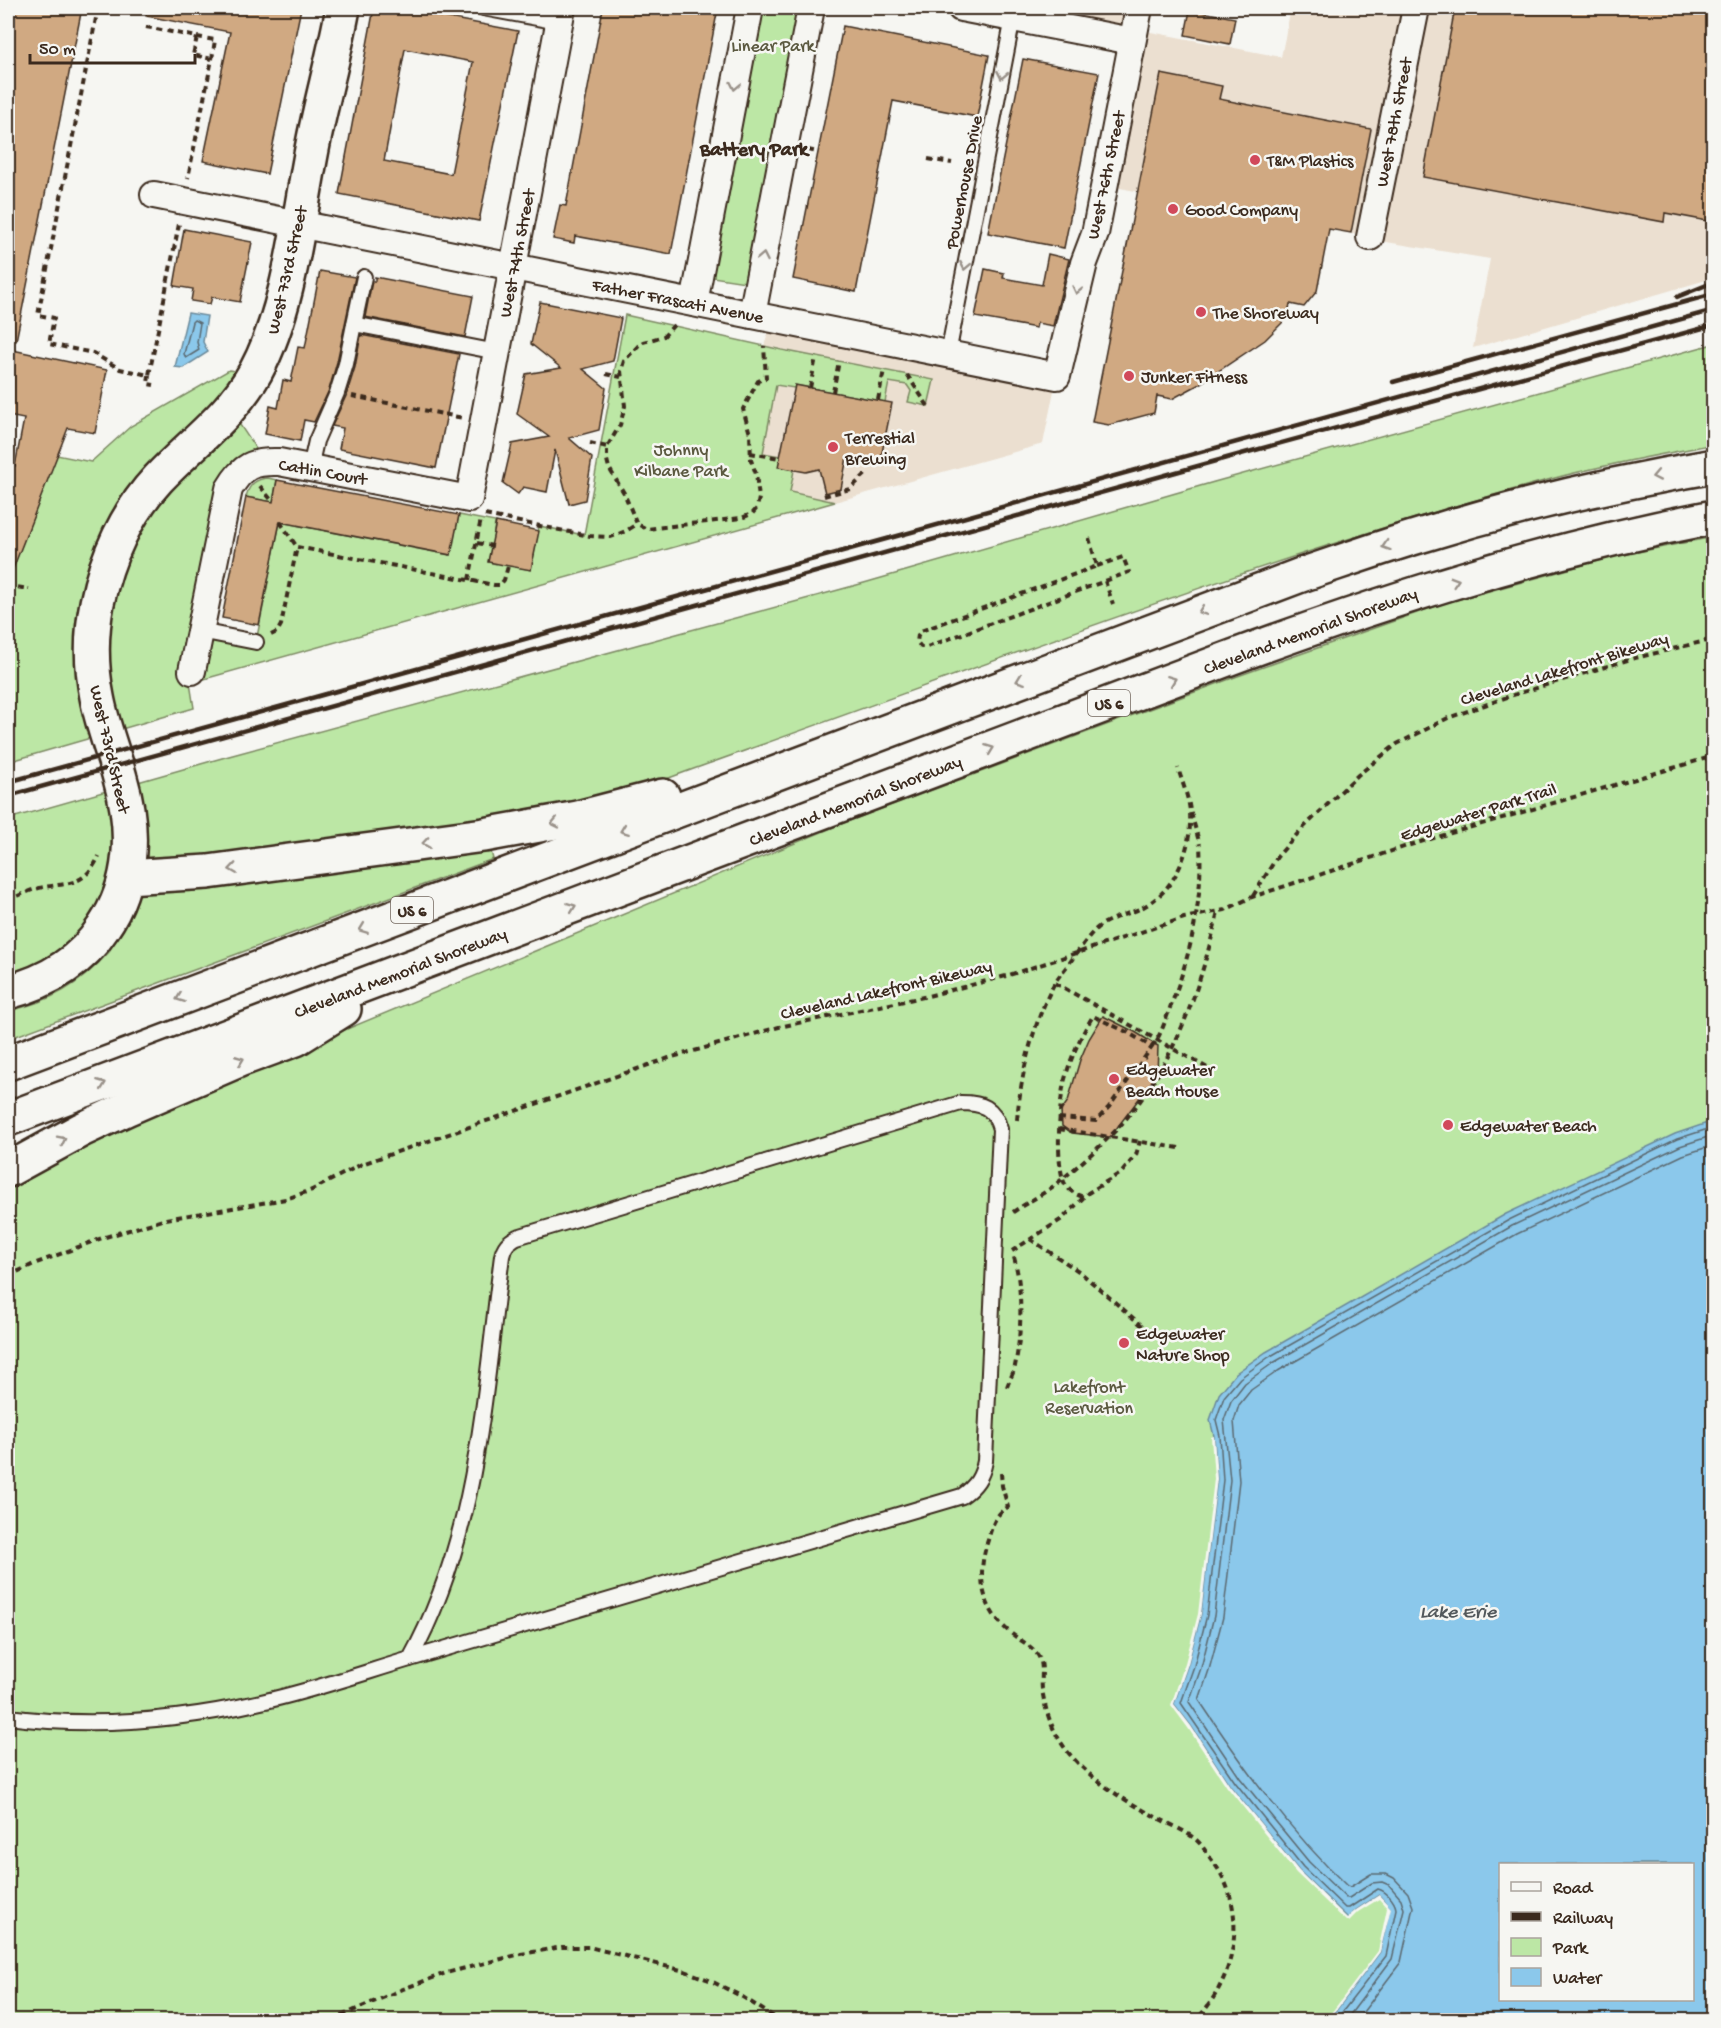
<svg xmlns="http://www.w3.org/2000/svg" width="1721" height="2028" viewBox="0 0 1721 2028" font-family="'Gochi Hand',sans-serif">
  <rect width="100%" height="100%" fill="#f6f6f2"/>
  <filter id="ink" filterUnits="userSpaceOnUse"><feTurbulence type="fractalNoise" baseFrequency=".0167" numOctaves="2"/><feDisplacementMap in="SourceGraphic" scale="12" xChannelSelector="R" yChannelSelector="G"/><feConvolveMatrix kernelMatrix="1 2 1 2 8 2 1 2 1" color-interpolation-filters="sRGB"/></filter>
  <g filter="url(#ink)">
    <g fill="#ebdfd0">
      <path d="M1005,8H1139L1135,29L1281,57L1291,8H1416L1358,235L1105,185L1131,41Z"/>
      <path d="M1422,8H1713V278L1473,348L1490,259L1380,241Z"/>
      <path d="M772,319L1057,376L1043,444L835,502L790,492L763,453L782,350L764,346Z"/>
    </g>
    <g fill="#bce7a5" stroke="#7c8862" stroke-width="1.5" fill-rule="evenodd">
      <path d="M750,8H789L810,12L758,284L699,275Z"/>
      <path d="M625,315L782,350L934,380L928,406L908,402L911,391L907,385L889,382L885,402L795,385L794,388L776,385L763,453L780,456L794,470L790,492L835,502L190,683L194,708L8,762V577L12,570L57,455L91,462L131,426L229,370L254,374L230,410L264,461L243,470L200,631L256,642L280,522L450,555L459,515L495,522L494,531L496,532L488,562L496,564L497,562L531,570L539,526L584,535Z"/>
      <path d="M1713,344V444C1661,455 1607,464 1555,478C1265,556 985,666 702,766C631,791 561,821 489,844L493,859L8,1039V1011C51,1001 79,986 109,952L34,965L8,973V819L229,756L864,583L1214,482Z"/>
      <path d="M268,478L277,480L273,502L246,497C249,484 256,479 268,478Z"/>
      <path d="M1713,537V2020H8V1182L188,1095L841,824L1235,677L1445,603L1613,557ZM1500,1864H1692V2000H1500Z"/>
    </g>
    <g fill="#8bc8eb" stroke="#6b8999" stroke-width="1.5" fill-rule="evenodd">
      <path d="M188,313L207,316L203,342L208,352L183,368L175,367Z"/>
      <path d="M1713,1121V2020H1329L1380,1952L1390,1908L1379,1895L1356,1910L1348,1918L1299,1871L1230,1786L1191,1726L1174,1704L1188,1664L1201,1614L1217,1479L1214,1436L1210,1420L1219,1394L1236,1373L1266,1352L1506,1214L1675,1134ZM1500,1864H1692V2000H1500Z"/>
    </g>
    <path fill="#f6f6f2" d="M1214,1436L1217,1479L1201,1614L1188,1664L1174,1704L1191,1726L1230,1786L1299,1871L1347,1918L1356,1910L1379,1895L1391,1908L1380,1952L1329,2020H1326L1378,1951L1387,1908L1379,1899L1358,1912L1349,1921H1346L1296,1873L1227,1787L1188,1728L1171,1705L1185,1663L1198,1614L1214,1479L1211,1437Z"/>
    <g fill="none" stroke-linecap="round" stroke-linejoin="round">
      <g stroke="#5b6970" stroke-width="1.5">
        <path d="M194,320L200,323L197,342L199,350L186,358L184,354L192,322Z"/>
        <path d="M1336,2020L1386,1956L1396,1909C1395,1901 1386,1891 1378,1889L1349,1908H1345L1303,1867L1235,1782L1181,1703L1194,1666L1207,1615L1223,1480L1220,1436L1216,1420L1224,1397L1240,1378L1269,1357L1509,1220L1677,1139L1714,1127"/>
        <path d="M1346,2020L1392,1959L1404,1909L1401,1899L1389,1885L1382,1882L1372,1883L1349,1898H1346L1309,1862L1240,1778L1189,1702L1201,1668L1214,1616L1230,1480L1224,1420L1231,1401L1245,1383L1273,1363L1512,1226L1680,1146L1714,1135"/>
        <path d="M1357,2020L1401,1962L1413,1907L1408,1893L1394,1878L1386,1874H1371L1350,1887L1347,1886C1289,1831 1243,1766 1199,1700L1209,1670L1223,1617L1239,1481L1234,1421L1239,1405L1251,1390L1278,1371L1517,1234L1683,1155L1714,1145"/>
      </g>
    </g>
    <g fill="#d0a982" stroke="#3b2a1e" stroke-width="1.5" fill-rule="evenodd">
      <path d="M16,8H82L16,341L8,340V49Z"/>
      <path d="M147,8H301L267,174L203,161L230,32L146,16Z"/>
      <path d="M374,8H395L518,31L479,221L339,194ZM405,49L473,62L451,174L384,161Z"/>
      <path d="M603,8H718L671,254L575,236L574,243L553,239L560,205L566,206Z"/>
      <path d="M1455,8H1713V222L1665,213L1664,222L1423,177Z"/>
      <path d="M1190,10L1235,18L1230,44L1185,35Z"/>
      <path d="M843,26L989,55L977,117L893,101L856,292L793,279Z"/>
      <path d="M1023,59L1099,73L1064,248L988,233Z"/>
      <path d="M1161,74L1222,86L1219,99L1371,129L1351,233L1329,229L1317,291L1304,307L1290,304L1287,318L1265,340L1196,386L1172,399L1157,396L1154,413L1109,425L1092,422Z"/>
      <path d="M184,229L252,242L240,302L212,297L210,304L191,301L193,289L174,286Z"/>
      <path d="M1048,254L1069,259L1053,326L1037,323L1036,328L975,317L985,269L1004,273L1003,278L1042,285Z"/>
      <path d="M320,271L355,277L337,362L329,390L314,422L304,420L300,441L265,434L270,406L278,408L283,380L291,382L298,347L305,348Z"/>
      <path d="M375,277L473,296L465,337L365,317L372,281H375Z"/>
      <path d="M540,302L621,318L613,361L583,369L606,388L599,430L569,438L592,458L585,500L569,504L555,450L547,492L523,487L518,494L503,483L512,444L549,437L517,414L526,374L561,368L531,344Z"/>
      <path d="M361,335L459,354L436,468L339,449L343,428L332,426L346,396L355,367Z"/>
      <path d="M8,349L107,370L95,433L68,428L9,579L8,464L15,466L24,419L8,416Z"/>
      <path d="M795,385L892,403L880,463L847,457L841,489L825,493L819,469L806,472L778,467Z"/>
      <path d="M277,480L459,515L451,555L280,522L259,625L222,618L246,497L273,502Z"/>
      <path d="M496,522L539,531L531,570L488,562Z"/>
      <path d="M1103,1016L1135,1032L1158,1046L1157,1075L1110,1137L1072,1133L1062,1126L1061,1111L1068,1101L1080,1060L1089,1039Z"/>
    </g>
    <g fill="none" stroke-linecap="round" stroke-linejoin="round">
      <g stroke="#3b2a1e" stroke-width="18">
        <g id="service">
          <path d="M483,8L559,22"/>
          <path d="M364,277L354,324L497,352"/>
          <path d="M948,354L1013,18"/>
          <path d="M310,468L316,441L337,393L346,364L354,324"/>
          <path d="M200,631L256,642"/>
          <path d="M8,1717C92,1728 178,1721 261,1702C311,1691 360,1674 410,1659L962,1496C976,1486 982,1477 985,1461L1000,1129C994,1107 982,1103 961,1103L517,1237C508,1242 504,1246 502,1256C484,1393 478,1536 410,1659"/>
        </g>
      </g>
      <g stroke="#3b2a1e" stroke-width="30">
        <g id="minor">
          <path d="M961,8L1132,41"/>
          <path d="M154,195L1057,376L1084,263L1095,234L1139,8"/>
          <path d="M1370,237L1416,8"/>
          <path d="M694,303L750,8"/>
          <path d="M752,315L811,8"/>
          <path d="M192,671L229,489C242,466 253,461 279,462L469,499L562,8"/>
        </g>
      </g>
      <g stroke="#3b2a1e" stroke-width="38">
        <path id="tertiary" d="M8,992C46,982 81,962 103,928C134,883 135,829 120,778C113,751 102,725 97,697C91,667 91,633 97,603C106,558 127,512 158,479C193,442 231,416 256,371C291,306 299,212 314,139C323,95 335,52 343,8"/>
      </g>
      <g stroke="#3b2a1e" stroke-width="38">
        <g id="motorway">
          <path d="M126,877L208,872L484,835L578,818L663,796"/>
          <path d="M8,1063L1301,575C1340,562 1379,548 1419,536C1515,506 1614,483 1714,466"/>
          <path d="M8,1119L1227,659C1386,600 1547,549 1714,517"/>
          <path d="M8,1170L81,1130L128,1108L239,1060L296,1039L344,1009"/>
        </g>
      </g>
      <g stroke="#3b2a1e" stroke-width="4" stroke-dasharray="6 4.5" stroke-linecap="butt">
        <path d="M98,8L38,315L54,318L49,344L93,353L120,369L149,375L179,224"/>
        <path d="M146,27L197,37L193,55L212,59L188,178"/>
        <path d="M197,37L215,40L212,59"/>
        <path d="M808,150L818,152"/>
        <path d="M928,159L952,163"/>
        <path d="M674,325L664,336L643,342L639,345L624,361L621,371L625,406L620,425L607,447V460L609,468L624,493L637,524L647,529L741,518L752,514L757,508L759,498L756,474L751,460L750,434L743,409L758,381L766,378L764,346"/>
        <path d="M606,374L621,377"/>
        <path d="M149,375L148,384L154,385"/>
        <path d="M907,375L928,406"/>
        <path d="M810,388L816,357"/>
        <path d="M833,392L839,361"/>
        <path d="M352,396L463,418"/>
        <path d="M878,400L884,370"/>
        <path d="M885,437L895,439"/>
        <path d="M590,443L607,447"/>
        <path d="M750,453L780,458"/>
        <path d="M260,486L273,502"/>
        <path d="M824,496L850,489L868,472"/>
        <path d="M485,515L590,536L611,537L626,531L637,524"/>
        <path d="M280,522L297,547"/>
        <path d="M1089,538L1097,566L921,631L918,635L917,642L921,647H927L1105,581L1113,604"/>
        <path d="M477,543L493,546"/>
        <path d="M1097,566L1123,557L1129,572L1105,581"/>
        <path d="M469,580L481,519"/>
        <path d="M8,590L16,587L29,589"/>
        <path d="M271,635L277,632L281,625L297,547L494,585H500L504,580L509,563"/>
        <path d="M1191,813L1200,845"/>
        <path d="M1253,896L1277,857L1300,831L1358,775L1397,744L1448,718L1510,696L1631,659L1714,639"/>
        <path d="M8,901C17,896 28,891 39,888C67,882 84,888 99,856"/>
        <path d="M1055,983L1211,1070"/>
        <path d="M1059,1118L1096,1121L1109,1107L1152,1047L1127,1032L1093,1016C1081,1035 1071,1057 1065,1079C1059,1100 1055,1165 1065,1184C1069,1191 1076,1195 1084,1197"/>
        <path d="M1017,1120C1021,1074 1032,1026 1054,984C1059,975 1067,967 1073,958C1080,949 1087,938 1095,930C1108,917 1130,915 1145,906C1177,888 1192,848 1190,812C1189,798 1182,782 1178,768"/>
        <path d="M1059,1129L1179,1148"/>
        <path d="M1013,1212C1026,1203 1042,1195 1055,1185C1084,1161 1115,1135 1137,1105C1180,1049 1202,980 1218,912"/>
        <path d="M1030,1239L1080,1272L1154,1336"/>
        <path d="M1012,1251L1062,1219L1088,1193L1122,1172L1136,1155L1140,1141"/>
        <path d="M8,1276L34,1264L102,1238L166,1219L286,1199L312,1190L362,1164L669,1058L779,1027L928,996L1006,976L1184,918L1225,910L1252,897L1410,845L1714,756"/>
        <path d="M1007,1387C1009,1380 1014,1373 1015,1366C1022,1332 1023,1286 1013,1254"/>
        <path d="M1001,1473L1002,1486L1008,1507C995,1514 992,1526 988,1540C976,1576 981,1610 1012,1634C1022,1642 1037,1648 1041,1662C1043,1670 1041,1680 1042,1689C1046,1716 1055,1738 1073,1758C1096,1783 1124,1800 1154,1816C1167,1823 1182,1829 1194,1838C1201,1843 1206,1852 1211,1859C1250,1908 1237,1977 1196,2020"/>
        <path d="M332,2020L403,1989L446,1973L521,1954L562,1947H589L685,1971L709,1980L741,1996L779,2020"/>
      </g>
      <use href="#service" stroke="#f6f6f2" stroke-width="14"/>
      <use href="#minor" stroke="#f6f6f2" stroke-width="26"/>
      <use href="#tertiary" stroke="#f6f6f2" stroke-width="33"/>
      <use href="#motorway" stroke="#f6f6f2" stroke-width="33"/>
      <g stroke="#3b2a1e" stroke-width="4.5">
        <path d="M1677,297L1714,282"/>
        <path d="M1393,382L1714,294"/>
        <path d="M8,782L1714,310"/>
        <path d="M8,796L1241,454L1714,325"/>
      </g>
      <path stroke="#3b2a1e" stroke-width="4" stroke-dasharray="6 4.5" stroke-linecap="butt" d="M1152,1047C1161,1035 1166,1019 1171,1005C1191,954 1203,900 1200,845"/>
    </g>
    <defs><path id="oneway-chevron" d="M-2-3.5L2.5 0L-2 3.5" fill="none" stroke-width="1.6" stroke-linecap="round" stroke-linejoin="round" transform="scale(1.5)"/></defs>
    <g stroke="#989088">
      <use href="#oneway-chevron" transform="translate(1002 75) rotate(101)"/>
      <use href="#oneway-chevron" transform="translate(735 86) rotate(101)"/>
      <use href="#oneway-chevron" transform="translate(763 257) rotate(-79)"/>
      <use href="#oneway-chevron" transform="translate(965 266) rotate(101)"/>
      <use href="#oneway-chevron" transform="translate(1077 290) rotate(103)"/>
      <use href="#oneway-chevron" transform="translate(1656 476) rotate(169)"/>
      <use href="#oneway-chevron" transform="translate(1386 546) rotate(162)"/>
      <use href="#oneway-chevron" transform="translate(1455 581) rotate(-17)"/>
      <use href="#oneway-chevron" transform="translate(1202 611) rotate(159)"/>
      <use href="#oneway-chevron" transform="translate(1020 680) rotate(159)"/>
      <use href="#oneway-chevron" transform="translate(1172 680) rotate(-21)"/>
      <use href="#oneway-chevron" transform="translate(990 749) rotate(-21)"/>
      <use href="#oneway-chevron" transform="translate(555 823) rotate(168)"/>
      <use href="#oneway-chevron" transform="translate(624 830) rotate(159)"/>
      <use href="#oneway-chevron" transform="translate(426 843) rotate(172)"/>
      <use href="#oneway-chevron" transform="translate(233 869) rotate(172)"/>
      <use href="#oneway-chevron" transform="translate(572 907) rotate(-21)"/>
      <use href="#oneway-chevron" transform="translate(363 929) rotate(159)"/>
      <use href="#oneway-chevron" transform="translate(180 998) rotate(159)"/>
      <use href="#oneway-chevron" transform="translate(240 1060) rotate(-22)"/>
      <use href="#oneway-chevron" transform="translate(102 1084) rotate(-21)"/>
      <use href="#oneway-chevron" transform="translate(62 1140) rotate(-27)"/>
    </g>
  </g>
  <g fill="#d1495b" stroke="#f6f6f2" stroke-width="2">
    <circle cx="1255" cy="160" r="6"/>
    <circle cx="1173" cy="209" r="6"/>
    <circle cx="1201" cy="312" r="6"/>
    <circle cx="1129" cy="376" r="6"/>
    <circle cx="833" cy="447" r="6"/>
    <circle cx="1114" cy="1079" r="6"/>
    <circle cx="1448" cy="1125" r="6"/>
    <circle cx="1124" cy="1343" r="6"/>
  </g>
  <g text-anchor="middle" stroke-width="5" stroke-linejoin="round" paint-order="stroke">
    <g fill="#f6f6f2" stroke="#73675e" stroke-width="1.5">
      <rect x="1088" y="690" width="42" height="26" rx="4.5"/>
      <rect x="391" y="897" width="42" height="26" rx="4.5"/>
    </g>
    <g font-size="16" font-weight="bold" fill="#3b2a1e">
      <text x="1109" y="709">US 6</text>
      <text x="412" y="916">US 6</text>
    </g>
    <g font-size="18" fill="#5b5940" stroke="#f6f6f2">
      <text x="773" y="51">Linear Park</text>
      <text x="681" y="455">Johnny<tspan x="681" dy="21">Kilbane Park</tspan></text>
      <text x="1089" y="1392">Lakefront<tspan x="1089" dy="21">Reservation</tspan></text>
    </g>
    <g font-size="18" fill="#3b2a1e" stroke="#f6f6f2">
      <text transform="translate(1393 122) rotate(-79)" y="6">West 78th Street</text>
      <text transform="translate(1105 175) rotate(-78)" y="6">West 76th Street</text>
      <text transform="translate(963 182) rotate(-79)" y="6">Powerhouse Drive</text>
      <text transform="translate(516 253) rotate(-79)" y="6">West 74th Street</text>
      <text transform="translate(286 270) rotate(-77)" y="6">West 73rd Street</text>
      <text transform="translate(678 300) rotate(11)" y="6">Father Frascati Avenue</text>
      <text transform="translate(323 471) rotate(10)" y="6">Catlin Court</text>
      <text transform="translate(1310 630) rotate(-20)" y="6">Cleveland Memorial Shoreway</text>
      <text transform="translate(1564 668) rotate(-17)" y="6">Cleveland Lakefront Bikeway</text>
      <text transform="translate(111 749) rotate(77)" y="6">West 73rd Street</text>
      <text transform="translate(855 800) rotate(-21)" y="6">Cleveland Memorial Shoreway</text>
      <text transform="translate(1478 811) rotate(-17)" y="6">Edgewater Park Trail</text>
      <text transform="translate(400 972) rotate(-21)" y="6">Cleveland Memorial Shoreway</text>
      <text transform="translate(886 989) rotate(-13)" y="6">Cleveland Lakefront Bikeway</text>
    </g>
    <g font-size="18" fill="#3b2a1e" stroke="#f6f6f2" text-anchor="start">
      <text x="1267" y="166">T&amp;M Plastics</text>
      <text x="1185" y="215">Good Company</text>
      <text x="1213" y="318">The Shoreway</text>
      <text x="1141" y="382">Junker Fitness</text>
      <text x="845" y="443">Terrestial<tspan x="845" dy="21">Brewing</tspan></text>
      <text x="1126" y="1075">Edgewater<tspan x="1126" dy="21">Beach House</tspan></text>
      <text x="1460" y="1131">Edgewater Beach</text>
      <text x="1136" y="1339">Edgewater<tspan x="1136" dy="21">Nature Shop</tspan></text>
    </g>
    <g font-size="20" font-weight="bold" fill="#3b2a1e" stroke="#f6f6f2">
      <text x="754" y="155">Battery Park</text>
    </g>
    <g font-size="20" font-style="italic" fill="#53595c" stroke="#f6f6f2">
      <text x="1458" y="1617">Lake Erie</text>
    </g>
  </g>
  <rect width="1721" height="2028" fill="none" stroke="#f6f6f2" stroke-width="30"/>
  <rect x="15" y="15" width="1691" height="1998" fill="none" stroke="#3b2a1e" stroke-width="2" filter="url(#ink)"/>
  <rect x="1499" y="1863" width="195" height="138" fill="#f6f6f2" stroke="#aba49d" stroke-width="1.5"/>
  <rect x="1511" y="1882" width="30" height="9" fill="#f6f6f2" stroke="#aba49d" stroke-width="1.5"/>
  <text x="1553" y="1893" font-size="18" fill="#3b2a1e">Road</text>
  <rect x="1511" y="1912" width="30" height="9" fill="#3b2a1e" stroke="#aba49d" stroke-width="1.5"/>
  <text x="1553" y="1923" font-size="18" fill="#3b2a1e">Railway</text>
  <rect x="1511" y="1938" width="30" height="18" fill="#bce7a5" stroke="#aba49d" stroke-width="1.5"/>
  <text x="1553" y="1953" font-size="18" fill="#3b2a1e">Park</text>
  <rect x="1511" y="1968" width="30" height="18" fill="#8bc8eb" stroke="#aba49d" stroke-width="1.5"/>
  <text x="1553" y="1983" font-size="18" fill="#3b2a1e">Water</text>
  <path d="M30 54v9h165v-9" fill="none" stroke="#3b2a1e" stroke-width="3"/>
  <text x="39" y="54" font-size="18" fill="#3b2a1e" stroke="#f6f6f2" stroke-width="4.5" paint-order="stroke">50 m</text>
</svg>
